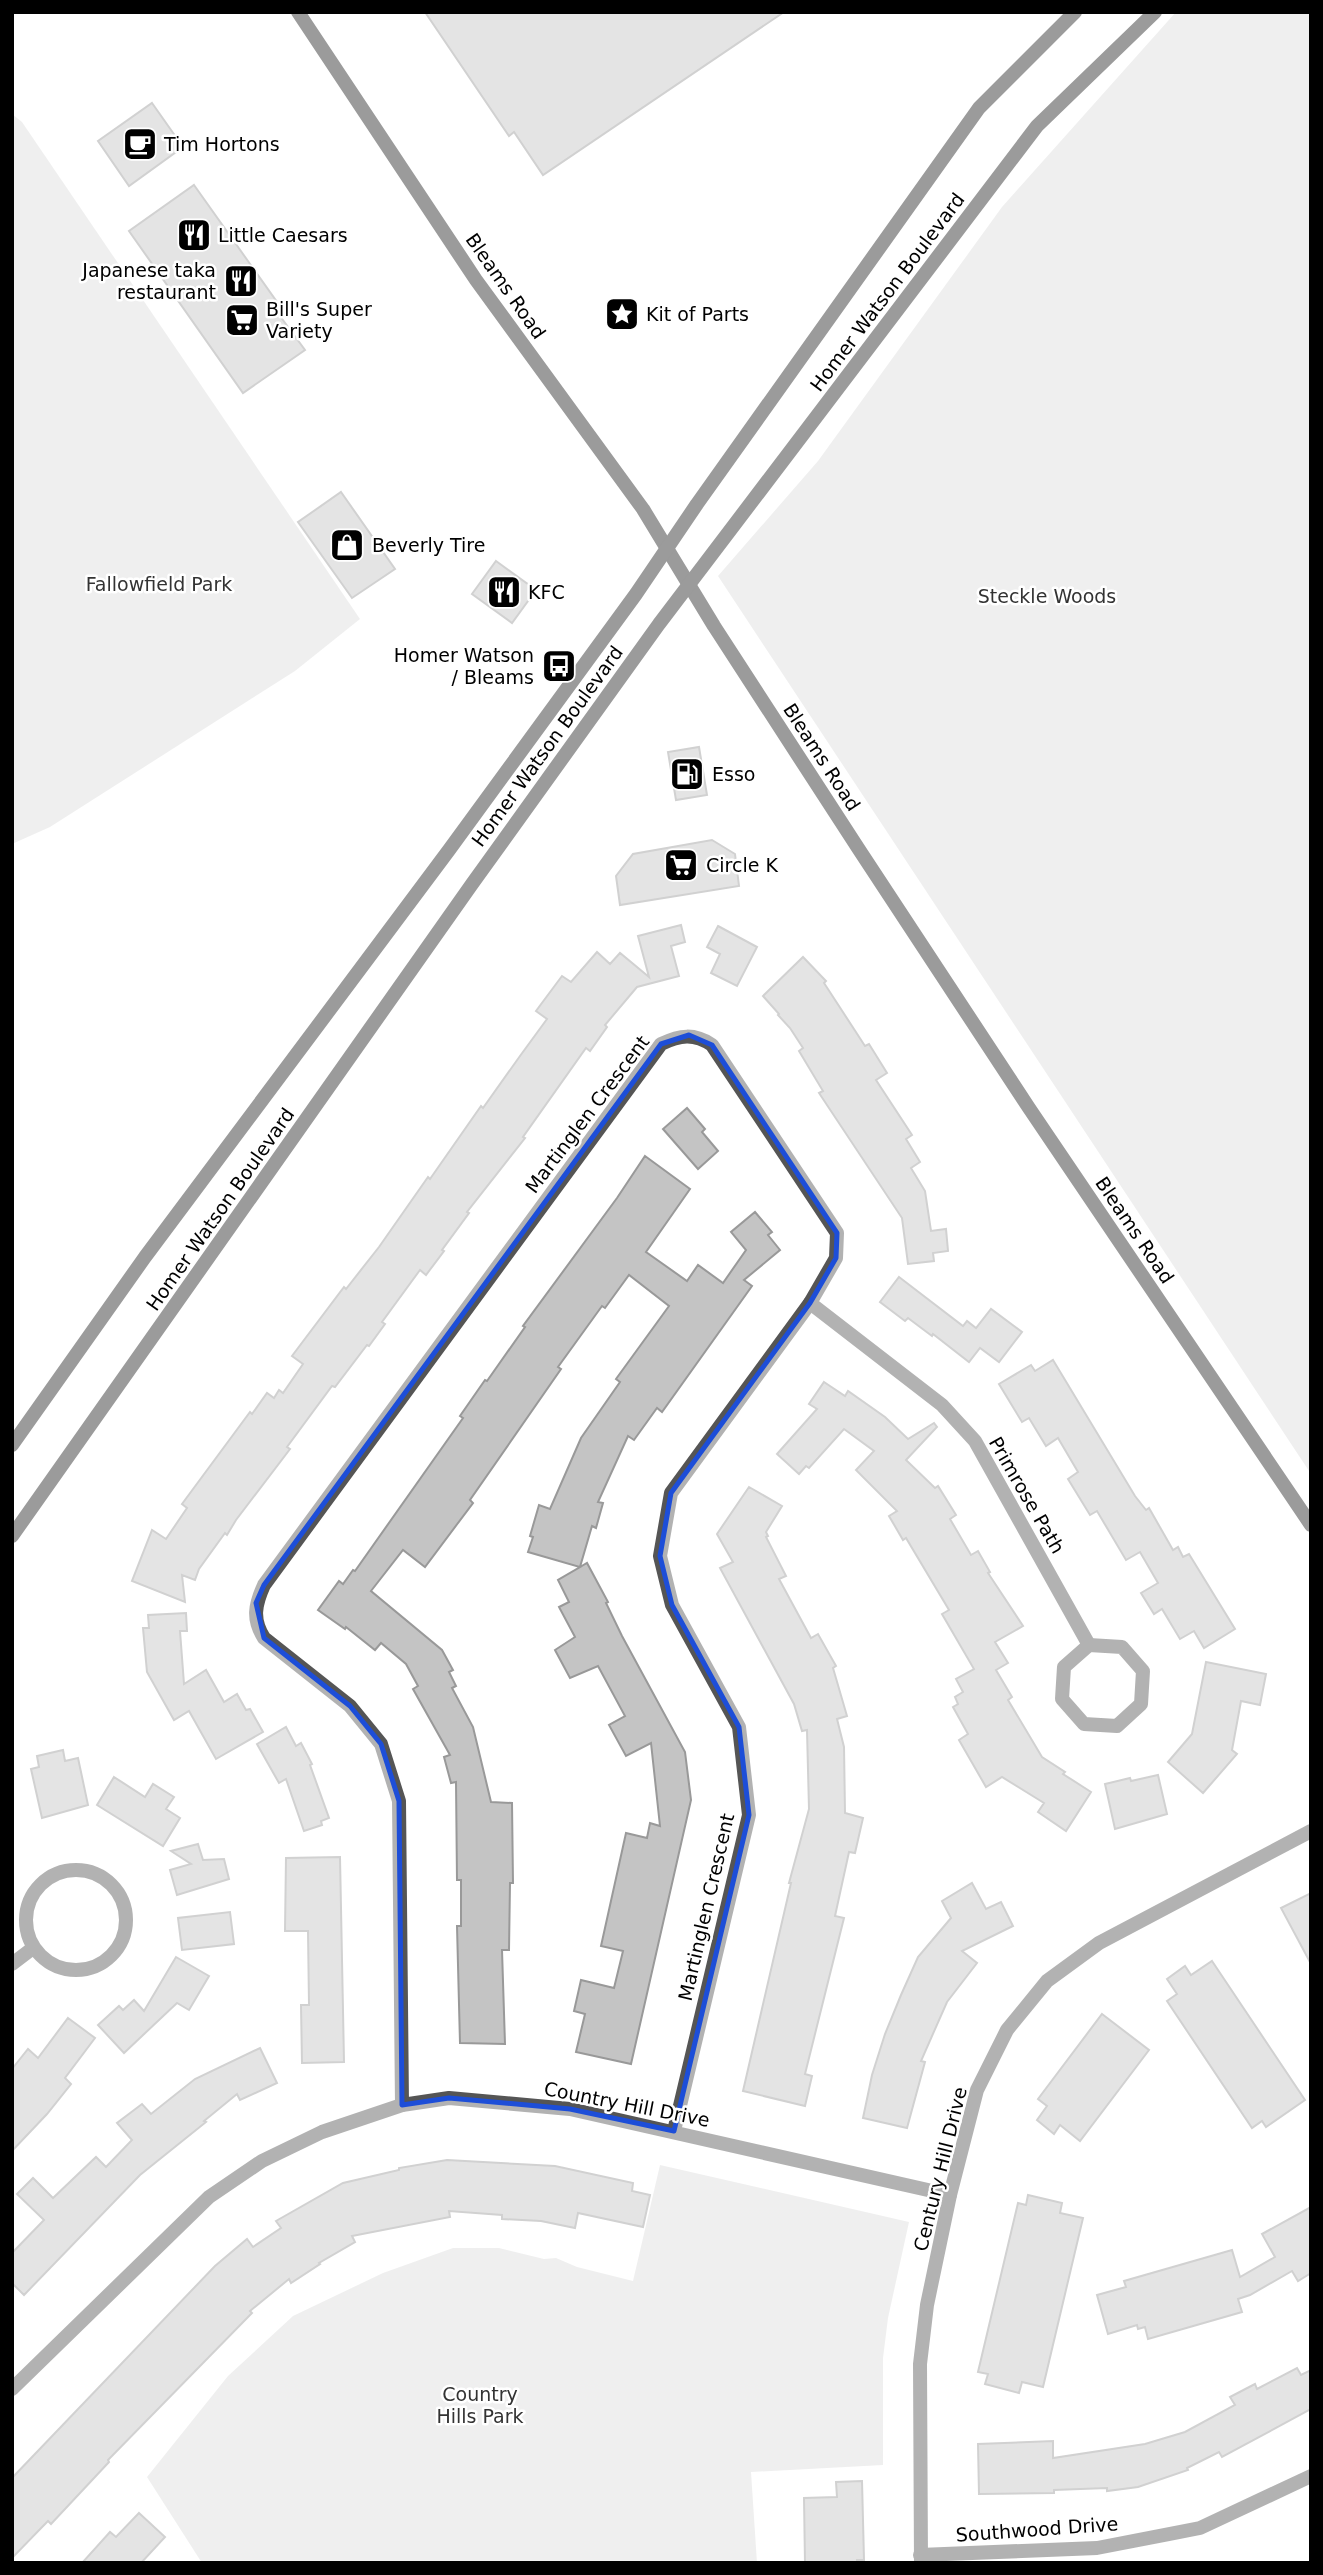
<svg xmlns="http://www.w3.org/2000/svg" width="1323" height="2575" viewBox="0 0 1323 2575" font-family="'DejaVu Sans',sans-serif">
  <rect width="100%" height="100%" fill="#fff"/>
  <g fill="#dcdcdc">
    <path d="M1176,12H1311V1474L718,576L818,461L1002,207Z"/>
    <path d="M12,114L22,122L360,619L295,671L50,827L12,844Z"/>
    <path d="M660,2165L909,2222L888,2318L883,2358V2465L751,2472L757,2563H202L147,2477L228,2376L293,2316L383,2273L453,2248H499L544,2259L556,2258L577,2267L633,2281Z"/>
  </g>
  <g fill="#c4c4c4" stroke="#999" stroke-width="2">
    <path d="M425,12H784L543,175L514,132L509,136Z"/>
    <path d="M152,103L183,147L129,186L98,141Z"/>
    <path d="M194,185L282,309L277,312L305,350L243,393L129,231Z"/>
    <path d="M341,492L395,569L352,598L298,522Z"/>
    <path d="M496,561L536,590L512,623L472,594Z"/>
    <path d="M699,747L707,795L676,800L668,752Z"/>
    <path d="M712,840L735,854L739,886L620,905L616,876L633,854Z"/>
    <path d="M681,925L685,942L671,946L679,976L637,987L605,1025L607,1027L590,1051L586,1048L523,1137L525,1138L467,1212L469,1213L442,1250L444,1251L426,1275L420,1270L382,1322L385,1324L369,1346L367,1345L335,1387L332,1386L287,1447L290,1449L236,1520L227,1535L225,1533L199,1569L195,1580L182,1575L185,1602L132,1581L152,1530L166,1539L187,1508L182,1504L250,1412L252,1414L267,1393L274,1398L279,1390L283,1393L303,1364L292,1356L344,1287L346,1289L379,1247L428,1177L430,1179L481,1106L483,1108L520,1056L547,1019L536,1011L562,976L571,982L597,952L610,964L620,953L649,977L638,936Z"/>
    <path d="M718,926L757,947L737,986L711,973L720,954L707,947Z"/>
    <path d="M803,957L826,981L824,983L865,1046L869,1044L887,1073L876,1080L912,1135L906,1139L920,1162L911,1168L925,1191L931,1231L946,1229L948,1251L933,1253L934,1261L908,1264L902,1218L819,1093L823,1091L799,1051L803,1048L790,1028L778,1015L779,1014L763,996Z"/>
    <path d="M687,1108L705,1129L702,1132L718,1151L698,1169L663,1129Z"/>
    <path d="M645,1156L690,1189L646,1252L687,1281L698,1265L723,1283L746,1250L731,1232L755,1212L772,1232L768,1235L780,1250L744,1280L752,1286L662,1412L657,1408L634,1440L628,1436L598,1502L603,1503L596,1528L592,1526L580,1567L587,1563L608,1602L606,1603L622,1636L685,1752L691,1800L631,2064L576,2052L585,2014L574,2011L581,1980L614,1988L623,1951L601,1946L626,1833L647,1838L650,1823L660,1826L651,1743L626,1756L609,1725L625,1716L598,1666L570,1678L555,1650L575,1637L559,1607L569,1602L558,1580L580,1567L528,1552L533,1537L530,1536L539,1505L550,1509L581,1438L620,1382L616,1379L669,1306L629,1275L605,1308L602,1306L558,1367L561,1369L470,1500L473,1503L425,1567L403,1550L371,1591L442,1650L453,1670L449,1672L456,1686L452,1688L473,1727L491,1802L512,1803L513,1883H510L509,1950H502L505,2044L460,2043L457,1926H461V1880H457L456,1782L451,1783L444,1757L450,1755L413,1689L418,1686L406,1664L381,1643L375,1650L346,1627L345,1629L318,1610L339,1581L343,1584L353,1570L355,1571L463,1418L460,1416L485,1380L487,1381L525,1327L523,1326L617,1198Z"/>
    <path d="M899,1277L963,1326L967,1321L976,1328L991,1309L1022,1332L999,1362L980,1348L969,1362L933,1334L932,1336L908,1318L905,1321L880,1302Z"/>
    <path d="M1053,1360L1135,1496L1146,1510L1149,1508L1173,1550L1178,1547L1183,1557L1189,1554L1235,1629L1204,1648L1194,1631L1180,1639L1162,1609L1154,1614L1141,1593L1158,1583L1140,1552L1126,1560L1097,1511L1090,1515L1068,1479L1078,1472L1058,1438L1046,1446L1029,1418L1022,1422L999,1384L1031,1365L1035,1371Z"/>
    <path d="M824,1382L845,1396L848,1391L885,1417L908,1439L934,1423L937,1427L906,1460L935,1488L938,1486L956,1515L950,1519L971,1555L978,1551L990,1572L988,1573L1023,1626L995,1642L1008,1663L996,1670L1012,1697L1008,1700L1042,1757L1065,1772L1063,1774L1091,1792L1066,1831L1038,1812L1044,1803L1002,1777L986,1787L959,1740L968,1734L953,1707L958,1704L955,1697L963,1692L956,1679L974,1669L942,1614L949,1610L906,1538L903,1540L889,1516L897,1511L856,1470L874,1451L844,1429L809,1468L806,1466L799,1474L777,1454L817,1409L809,1404Z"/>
    <path d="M749,1487L782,1506L766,1532L768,1536L766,1537L786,1576L779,1579L811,1638L818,1634L836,1666L833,1668L847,1716L837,1719L844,1747L845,1813L863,1818L855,1853L849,1852L835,1916L844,1918L805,2074L812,2076L805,2106L743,2091L791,1883H789L809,1809L807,1730L802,1731L794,1704L720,1568L733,1562L717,1534Z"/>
    <path d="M186,1613L187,1631H180L184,1684L206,1670L224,1702L237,1694L246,1710L250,1709L263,1732L216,1759L189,1711L174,1720L147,1672L143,1628H149L148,1615Z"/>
    <path d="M1206,1662L1266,1674L1260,1705L1241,1701L1232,1750L1237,1754L1203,1793L1168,1762L1192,1734Z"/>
    <path d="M286,1727L296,1746L301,1743L312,1764L310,1765L329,1818L321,1821L322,1825L304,1831L286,1779L279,1783L257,1744Z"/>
    <path d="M63,1750L65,1761L78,1758L88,1805L42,1818L31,1769L39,1767L37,1756Z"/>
    <path d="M1158,1775L1167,1814L1115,1829L1105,1784L1130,1778L1131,1781Z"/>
    <path d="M114,1777L145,1797L153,1784L174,1797L166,1809L180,1818L163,1846L97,1805Z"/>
    <path d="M198,1844L203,1860L224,1859L229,1879L177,1895L170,1870L191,1864L171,1851Z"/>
    <path d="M340,1857L344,2062L302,2063L301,2005H309L308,1931H285L286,1858Z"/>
    <path d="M972,1883L986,1909L1001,1902L1013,1926L962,1951L977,1963L947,2002L921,2061L925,2062L907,2128L863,2118L872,2075L885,2034L901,1995L918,1957L951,1918L942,1901Z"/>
    <path d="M1311,1893V1964L1281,1908Z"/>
    <path d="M230,1912L234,1944L182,1950L178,1918Z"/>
    <path d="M176,1957L209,1976L189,2010L177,2003L124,2053L98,2025L119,2006L123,2010L134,2000L144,2011Z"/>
    <path d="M1212,1961L1305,2100L1266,2127L1262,2121L1252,2128L1167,2001L1177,1994L1167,1979L1185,1966L1191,1975Z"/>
    <path d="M1102,2014L1149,2050L1080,2141L1060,2125L1054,2134L1037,2120L1047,2106L1038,2099Z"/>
    <path d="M68,2018L95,2038L65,2078L71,2084L47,2114L12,2151V2069L28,2049L38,2058Z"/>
    <path d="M260,2048L277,2083L240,2100L237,2094L204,2121L206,2122L140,2175L24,2295L12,2283V2253L44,2220L17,2194L33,2178L53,2198L96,2157L106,2167L132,2140L117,2123L142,2104L151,2114L195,2079Z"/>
    <path d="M447,2160L555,2166L633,2183L632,2191L650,2195L643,2227L578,2213L575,2228L541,2221L502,2219V2215L449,2211L450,2217L352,2236L355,2242L319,2263L320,2264L291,2283L289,2279L250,2311L252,2313L108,2460L109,2462L51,2524L48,2521L12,2558V2478L215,2266L247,2239L253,2247L281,2228L276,2221L343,2183L399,2170V2168Z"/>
    <path d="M1028,2195L1062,2203L1060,2213L1083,2218L1043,2387L1022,2382L1019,2393L985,2384L988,2374L978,2372L1018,2203L1026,2205Z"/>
    <path d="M1311,2207V2273L1298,2281L1292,2271L1250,2295L1238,2299L1242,2312L1148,2339L1145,2327L1138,2329L1137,2325L1108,2334L1097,2295L1126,2287L1124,2281L1232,2250L1240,2277L1275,2257L1262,2234Z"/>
    <path d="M1297,2368L1301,2375L1311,2370V2409L1222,2457L1219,2452L1187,2468L1188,2470L1138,2487L1107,2491V2488L1054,2490V2493L979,2494L978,2444L1053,2441V2458L1145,2444L1185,2432L1235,2405L1230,2397L1255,2384L1257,2389Z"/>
    <path d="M862,2481L864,2560H857V2563H805L804,2498L837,2497L836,2482Z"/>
    <path d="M139,2513L165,2537L141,2563H82L110,2532L116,2537Z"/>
  </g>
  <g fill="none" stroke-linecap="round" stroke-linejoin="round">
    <g stroke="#555" stroke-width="14">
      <path d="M810,1303L942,1405L975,1441L1089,1645"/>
      <path d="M1089,1645L1122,1647L1143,1671L1141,1704L1117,1726L1084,1724L1062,1699L1064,1667Z"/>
      <circle cx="76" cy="1920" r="50"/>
      <path d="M12,1964L33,1948"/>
      <path d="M402,2105L399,1801L381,1744L350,1706L264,1638C252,1619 255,1605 264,1585L661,1044C680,1035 694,1033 712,1045L837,1233L836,1258L810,1303L671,1493L660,1556L672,1605L739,1727L749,1815L674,2131"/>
      <path d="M12,2389L209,2197L262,2161L322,2132L402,2105L449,2098L570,2109L950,2195"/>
      <path d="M920,2555L1097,2548L1200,2528L1311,2476"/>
      <path d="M921,2563L920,2364L927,2305L950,2195L977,2090L1007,2030L1047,1981L1099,1943L1311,1831"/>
    </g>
    <g stroke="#222" stroke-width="14">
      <path d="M298,12L476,280L643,509L714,626L858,848L1029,1108L1311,1525"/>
      <path d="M12,1445L145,1257L449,850L636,594L697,504L979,108L1075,12"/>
      <path d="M12,1536L472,884L659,624L1037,126L1155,12"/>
    </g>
  </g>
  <path d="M0 0H1323V2575H0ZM689,1035L712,1045L837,1233L836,1258L810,1303L671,1493L660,1556L672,1605L739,1727L749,1815L674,2131L570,2109L449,2098L402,2105L399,1801L381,1744L350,1706L264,1638L256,1603L264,1585L661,1044Z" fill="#fff" fill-opacity=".55" fill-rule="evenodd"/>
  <path fill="none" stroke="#1d4ed8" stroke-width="5" stroke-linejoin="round" d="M689,1035L712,1045L837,1233L836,1258L810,1303L671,1493L660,1556L672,1605L739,1727L749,1815L674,2131L570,2109L449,2098L402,2105L399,1801L381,1744L350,1706L264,1638L256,1603L264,1585L661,1044Z"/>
  <defs>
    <g id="cafe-square" transform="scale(1.75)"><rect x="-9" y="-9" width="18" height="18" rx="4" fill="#000" stroke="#fff"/><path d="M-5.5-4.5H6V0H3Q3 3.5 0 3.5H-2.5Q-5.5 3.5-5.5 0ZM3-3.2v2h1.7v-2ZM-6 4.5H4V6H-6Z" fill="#fff"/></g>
    <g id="restaurant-square" transform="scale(1.75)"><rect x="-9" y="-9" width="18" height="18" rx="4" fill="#000" stroke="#fff"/><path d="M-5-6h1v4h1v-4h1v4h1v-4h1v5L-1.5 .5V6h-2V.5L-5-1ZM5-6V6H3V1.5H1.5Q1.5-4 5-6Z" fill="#fff"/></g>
    <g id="sight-square" transform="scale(1.75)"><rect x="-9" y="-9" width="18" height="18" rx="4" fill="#000" stroke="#fff"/><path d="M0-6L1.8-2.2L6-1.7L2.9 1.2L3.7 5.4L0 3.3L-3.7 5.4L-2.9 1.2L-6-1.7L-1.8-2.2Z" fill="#fff"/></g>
    <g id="supermarket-square" transform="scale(1.75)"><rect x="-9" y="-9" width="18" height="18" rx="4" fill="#000" stroke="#fff"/><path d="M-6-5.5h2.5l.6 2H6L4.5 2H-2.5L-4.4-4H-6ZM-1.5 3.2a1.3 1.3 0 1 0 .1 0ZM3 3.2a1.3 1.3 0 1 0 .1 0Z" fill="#fff"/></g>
    <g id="shop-square" transform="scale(1.75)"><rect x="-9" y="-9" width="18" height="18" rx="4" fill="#000" stroke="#fff"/><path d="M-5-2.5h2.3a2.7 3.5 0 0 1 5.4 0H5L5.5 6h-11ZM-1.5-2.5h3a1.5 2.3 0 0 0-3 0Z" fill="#fff"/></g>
    <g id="bus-square" transform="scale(1.75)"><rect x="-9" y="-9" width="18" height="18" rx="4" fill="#000" stroke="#fff"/><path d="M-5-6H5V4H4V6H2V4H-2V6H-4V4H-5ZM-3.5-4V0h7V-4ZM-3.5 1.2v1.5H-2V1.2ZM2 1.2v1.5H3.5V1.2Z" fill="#fff"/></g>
    <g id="fuel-square" transform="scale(1.75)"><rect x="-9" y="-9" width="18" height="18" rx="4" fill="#000" stroke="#fff"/><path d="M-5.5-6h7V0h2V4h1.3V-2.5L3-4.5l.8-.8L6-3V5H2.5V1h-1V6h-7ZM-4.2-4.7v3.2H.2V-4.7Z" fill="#fff"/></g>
  </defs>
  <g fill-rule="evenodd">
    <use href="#cafe-square" x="140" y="144"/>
    <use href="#restaurant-square" x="194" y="235"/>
    <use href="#restaurant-square" x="241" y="281"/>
    <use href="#sight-square" x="622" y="314"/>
    <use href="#supermarket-square" x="242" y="320"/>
    <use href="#shop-square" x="347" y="545"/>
    <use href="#restaurant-square" x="504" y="592"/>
    <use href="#bus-square" x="559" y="666"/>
    <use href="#fuel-square" x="687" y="774"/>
    <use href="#supermarket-square" x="681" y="865"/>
  </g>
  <g text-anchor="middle" stroke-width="5" stroke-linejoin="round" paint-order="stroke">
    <g font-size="19" fill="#000" stroke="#fff" text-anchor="start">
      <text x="164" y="151">Tim Hortons</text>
      <text x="218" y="242">Little Caesars</text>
      <text x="216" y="277" text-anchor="end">Japanese taka<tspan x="216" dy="22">restaurant</tspan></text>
      <text x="266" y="316">Bill's Super<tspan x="266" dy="22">Variety</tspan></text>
      <text x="646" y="321">Kit of Parts</text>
      <text x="372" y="552">Beverly Tire</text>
      <text x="528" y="599">KFC</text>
      <text x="534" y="662" text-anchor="end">Homer Watson<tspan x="534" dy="22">/ Bleams</tspan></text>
      <text x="712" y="781">Esso</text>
      <text x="706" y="872">Circle K</text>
    </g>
    <g font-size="19" fill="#000" stroke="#fff">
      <text transform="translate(506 286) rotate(55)" y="7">Bleams Road</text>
      <text transform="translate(887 292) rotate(-53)" y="7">Homer Watson Boulevard</text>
      <text transform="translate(547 746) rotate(-54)" y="7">Homer Watson Boulevard</text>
      <text transform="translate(822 757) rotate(57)" y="7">Bleams Road</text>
      <text transform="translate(587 1114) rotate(-53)" y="7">Martinglen Crescent</text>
      <text transform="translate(220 1209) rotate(-55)" y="7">Homer Watson Boulevard</text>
      <text transform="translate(1135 1230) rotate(56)" y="7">Bleams Road</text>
      <text transform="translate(1027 1495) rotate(60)" y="7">Primrose Path</text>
      <text transform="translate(706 1907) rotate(-77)" y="7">Martinglen Crescent</text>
      <text transform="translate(627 2104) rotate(11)" y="7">Country Hill Drive</text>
      <text transform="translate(940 2169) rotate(-76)" y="7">Century Hill Drive</text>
      <text transform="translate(1037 2529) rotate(-4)" y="7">Southwood Drive</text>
    </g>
    <g font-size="19" fill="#333" stroke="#fff">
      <text x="159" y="591">Fallowfield Park</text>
      <text x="1047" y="603">Steckle Woods</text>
      <text x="480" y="2401">Country<tspan x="480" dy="22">Hills Park</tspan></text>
    </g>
  </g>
  <rect width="1323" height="2575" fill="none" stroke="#000000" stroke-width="28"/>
</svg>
